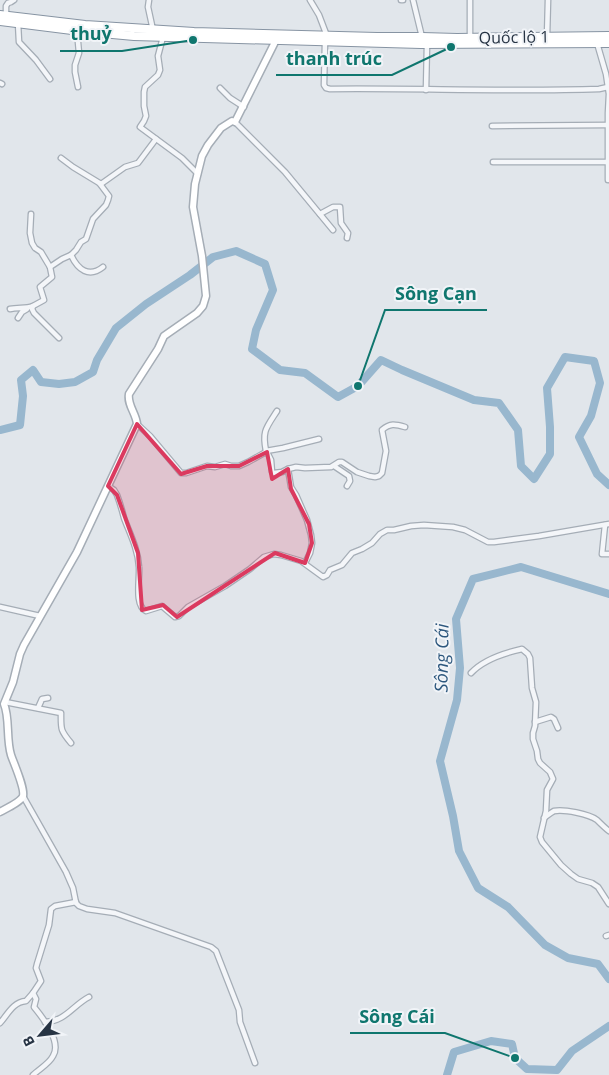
<svg xmlns="http://www.w3.org/2000/svg" width="609" height="1075" viewBox="0 0 609 1075" font-family="'Open Sans',sans-serif">
  <rect width="100%" height="100%" fill="#e1e6eb"/>
  <g fill="none" stroke-linecap="round" stroke-linejoin="round">
    <g stroke="#98b7ce" stroke-width="8">
      <path d="M0,430L20,425L23,396L21,380L33,370L41,382L59,384L75,382L93,372L97,360L116,328L146,304L190,275L213,257L236,251L265,264L273,290L256,330L252,349L280,370L305,373L338,397L358,386L381,360L402,370L474,400L499,403L518,430L521,466L534,479L550,454V427L547,388L565,357L594,361L600,383L591,416L579,437L597,474L609,485"/>
      <path d="M609,594L521,567L473,579L456,619L460,668L457,700L440,761L453,816L459,851L478,888L508,907L545,945L568,958L598,964L609,979"/>
      <path d="M447,1075L454,1052L491,1041L512,1044L515,1058L527,1069L557,1070L572,1051L609,1026"/>
    </g>
    <g stroke="#a5adb6" stroke-width="7">
      <g id="street">
        <path d="M149,0L148,7L153,30"/>
        <path d="M310,0L319,15L327,36"/>
        <path d="M401,0H403"/>
        <path d="M413,0L422,37"/>
        <path d="M470,0V38"/>
        <path d="M6,16V6L8,3L11,2L14,0"/>
        <path d="M18,23L19,42L36,60L50,79"/>
        <path d="M77,31L79,53L75,65V72L78,87"/>
        <path d="M163,37L158,56L160,70L158,75L145,87L144,92V106L146,116L144,121L140,127L182,158L198,174"/>
        <path d="M547,37L548,0"/>
        <path d="M325,42L324,85L326,88L330,89C419,88 509,92 599,89L608,87"/>
        <path d="M597,43L606,74L609,94L608,113V180"/>
        <path d="M0,83L2,84"/>
        <path d="M220,88L230,98L244,107"/>
        <path d="M426,90L427,44"/>
        <path d="M235,122L285,172L333,230"/>
        <path d="M492,126L608,125"/>
        <path d="M61,158L73,167L101,184L125,167L138,163L156,139"/>
        <path d="M493,162H609"/>
        <path d="M31,214L30,233L32,243L35,248L41,252L50,267"/>
        <path d="M320,214L333,207H340L341,223L348,233L347,238"/>
        <path d="M71,255C78,270 89,278 103,267"/>
        <path d="M10,309C18,307 25,309 33,306"/>
        <path d="M18,318L22,312L27,309"/>
        <path d="M59,338L34,313L32,309L33,306L44,300L40,287L52,277L50,267L62,259L71,255L76,250L81,242L86,239L93,219L106,205L108,200L109,196L100,184"/>
        <path d="M137,424L150,436L181,473H186L207,466L215,467L225,464L231,466H239L248,462L266,452H267L271,460L272,472L274,473L282,472L288,469L291,487L296,495L307,520L311,535L312,543L310,553L305,563"/>
        <path d="M266,451L283,448L319,439"/>
        <path d="M266,451C262,431 266,428 277,411"/>
        <path d="M334,466L349,476L350,481L347,486"/>
        <path d="M288,469L296,467L305,468L331,467L339,462H342L357,472L369,476L375,477L379,476L382,473L386,451L382,430C390,423 395,424 405,427"/>
        <path d="M108,486L114,490L117,495C120,503 122,510 124,518C130,534 138,549 139,567C140,578 134,606 146,611L162,606L175,617L179,616L188,607L225,586L250,569L264,557L274,554L281,555L301,561L323,577L327,575L330,570L342,565L352,553L362,549L372,543L380,534L387,530H394L411,526L424,525L453,527L465,530L488,542H494L539,536L609,524"/>
        <path d="M605,525L602,554H609"/>
        <path d="M0,607L40,616"/>
        <path d="M471,673C484,659 504,653 522,649L528,654L530,658L532,688L536,702L535,726L533,733V739L537,751L538,759L540,763L550,772L553,779L547,790L546,811L540,837L542,842L561,865L571,874L578,879L592,883L598,887L609,904"/>
        <path d="M5,702L61,713C61,729 60,730 71,743"/>
        <path d="M38,708L42,699L48,698"/>
        <path d="M535,722L551,717L554,719L558,728"/>
        <path d="M23,796L66,872L73,888L76,903L79,906L87,909L115,913L211,947L216,951L239,1010L240,1022L255,1063"/>
        <path d="M544,818C547,816 550,813 554,811C564,809 589,814 597,820C601,824 605,828 609,831"/>
        <path d="M606,936L609,935"/>
        <path d="M45,1022C66,1021 72,1006 89,997"/>
        <path d="M0,1023C8,1014 13,1002 26,1001L33,993"/>
        <path d="M33,1075C39,1069 49,1064 53,1056C62,1042 43,1018 34,1007L36,999L33,993L41,981L36,968L37,964L49,925L51,909L55,906L76,902"/>
      </g>
    </g>
    <g stroke="#a5adb6" stroke-width="9">
      <path id="secondary" d="M0,812C5,809 21,802 23,796C25,788 14,764 11,755C6,739 10,718 4,704L13,682L20,654L24,645L77,552L137,424C136,413 127,405 129,394L158,349L164,336L197,313L203,306L206,296L202,256L193,207L195,184L202,156L208,145L221,128L232,121L235,122L276,40"/>
    </g>
    <g stroke="#8794a3" stroke-width="10">
      <g id="highway">
        <path d="M0,15L85,25L194,32L377,37H422L457,38L609,36"/>
        <path d="M0,21L80,31L134,36L421,44L609,43"/>
      </g>
    </g>
    <use href="#street" stroke="#f4f6f9" stroke-width="4.5"/>
    <use href="#secondary" stroke="#fff" stroke-width="6"/>
    <use href="#highway" stroke="#fff" stroke-width="8"/>
  </g>
  <path fill="#db3a5f" fill-opacity="0.2" stroke="#db3a5f" stroke-width="4" stroke-linejoin="round" d="M137,424L181,474L207,466H239L267,452L272,479L288,469L291,489L309,524L312,543L305,563L275,553L177,617L163,605L142,610L138,553L117,495L108,486Z"/>
  <g text-anchor="middle" stroke-width="4" stroke-linejoin="round" paint-order="stroke">
    <g font-size="16" fill="#273444" stroke="#f1f4f8">
      <text transform="translate(514 37) rotate(-1)" y="6">Quốc lộ 1</text>
    </g>
    <g font-size="18" font-style="italic" fill="#2d577d" stroke="#f1f4f8">
      <text transform="translate(442 658) rotate(-89)" y="6">Sông Cái</text>
    </g>
  </g>
  <path fill="none" stroke="#0f766e" stroke-width="2" d="M193 40L122 51H60M451 47L392 75H276M358 386L385 310H487M515 1058L445 1033H350"/>
  <g fill="#0f766e" stroke="#f1f4f8" stroke-width="2">
    <circle cx="193" cy="40" r="5"/>
    <circle cx="451" cy="47" r="5"/>
    <circle cx="358" cy="386" r="5"/>
    <circle cx="515" cy="1058" r="5"/>
  </g>
  <g font-size="18" text-anchor="middle" font-weight="bold" fill="#0f766e" stroke="#f1f4f8" stroke-width="4" stroke-linejoin="round" paint-order="stroke">
    <text x="91" y="40">thuỷ</text>
    <text x="334" y="65">thanh trúc</text>
    <text x="436" y="300">Sông Cạn</text>
    <text x="397" y="1023">Sông Cái</text>
  </g>
  <g transform="translate(40 1035) rotate(242)" stroke="#f1f4f8" stroke-width="4" paint-order="stroke">
  <path d="M0-4L9 19L0 12L-9 19Z" fill="#273444"/>
  <text y="-8" font-size="14" font-weight="bold" text-anchor="middle" fill="#273444">B</text>
  </g>
</svg>
